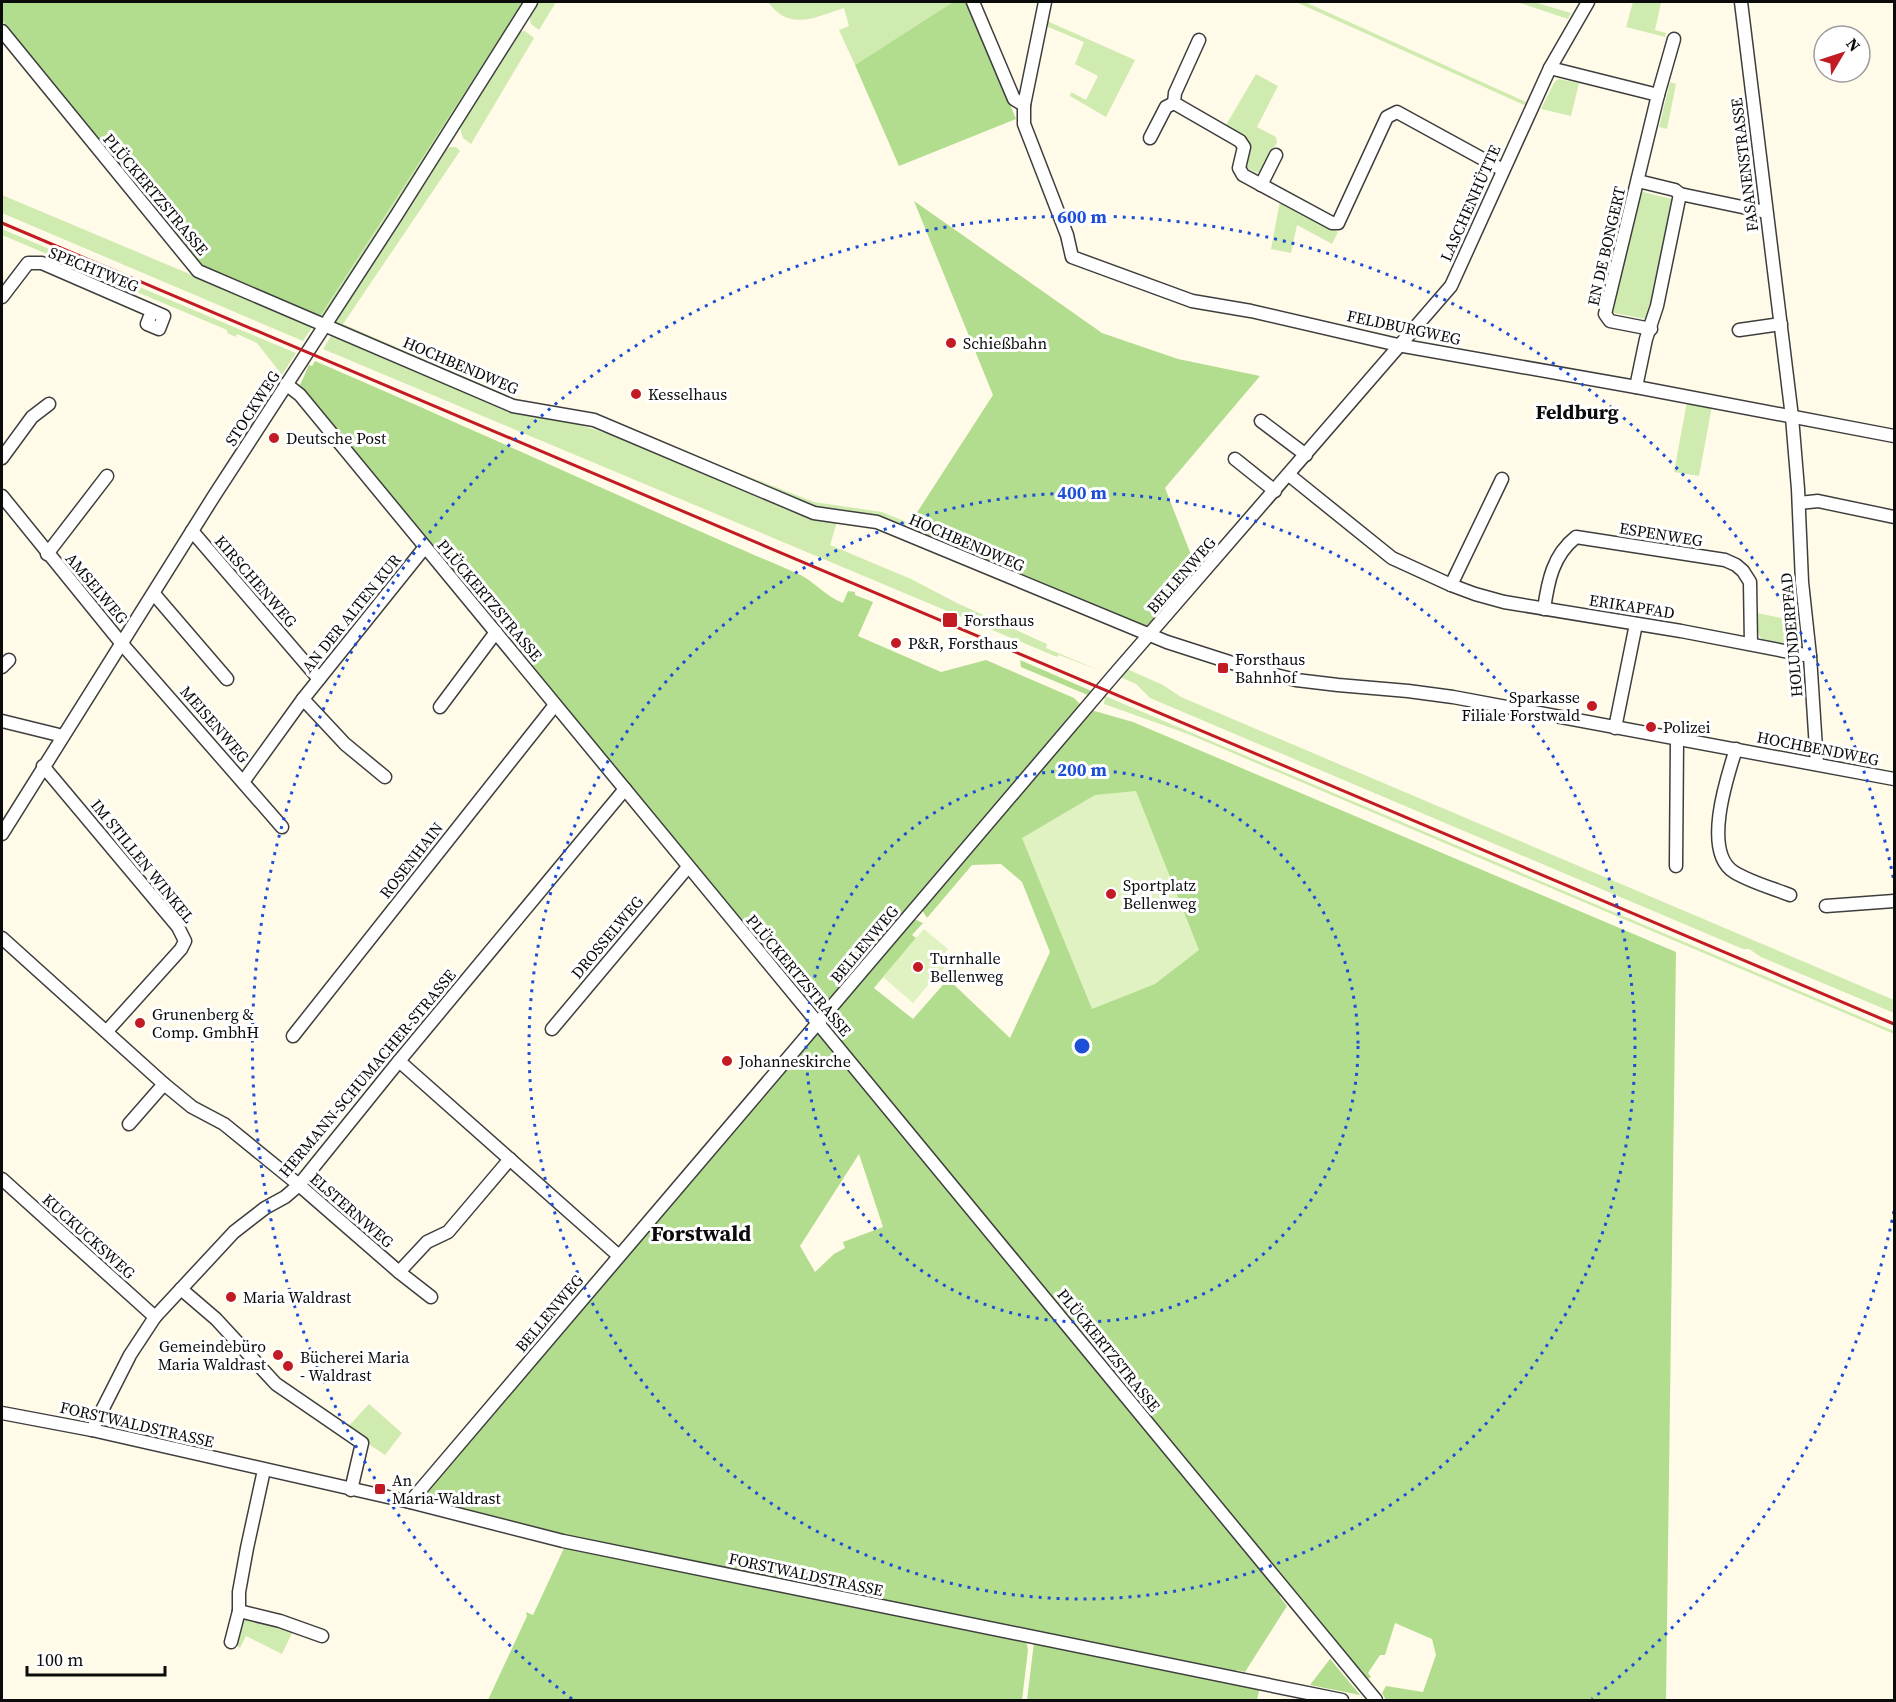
<svg xmlns="http://www.w3.org/2000/svg" width="1896" height="1702" viewBox="0 0 1896 1702" font-family="'Source Serif 4',serif">
  <rect width="100%" height="100%" fill="#fffbe8"/>
  <g fill="#cfebb0">
    <path d="M523,2H527L328,313L319,318Z"/>
    <path d="M537,2H556L539,30L531,24L529,15Z"/>
    <path d="M768,2H953L855,65L839,30L849,26L844,8C815,17 790,32 768,2Z"/>
    <path d="M1296,2H1305L1526,102L1524,105Z"/>
    <path d="M1517,2H1534L1571,13L1568,19Z"/>
    <path d="M1633,2L1661,3L1655,30L1666,33L1665,37L1626,27Z"/>
    <path d="M1047,21L1135,60L1106,117L1070,96L1071,92L1086,100L1098,76L1075,64L1084,42L1046,26Z"/>
    <path d="M525,31L534,38L471,144L463,138L459,125L517,32Z"/>
    <path d="M1256,74L1278,86L1257,127L1276,137L1277,142L1261,175L1245,167L1249,140L1226,125Z"/>
    <path d="M1558,79L1579,83L1571,116L1541,109L1554,83Z"/>
    <path d="M1670,82L1676,84L1667,129L1659,127Z"/>
    <path d="M449,147H456L460,151L343,324L518,400L597,414L706,460L814,502L882,512L909,523L907,528L812,508L595,416L517,402L336,325L337,317L440,155Z"/>
    <path d="M1639,191L1676,200L1650,320L1609,312Z"/>
    <path d="M2,195L313,326L303,341L2,213Z"/>
    <path d="M1280,201L1338,232L1332,244L1297,225L1291,253L1271,249Z"/>
    <path d="M2,229L272,343L296,353L282,375L257,343L237,334L236,337L227,333V330L2,235Z"/>
    <path d="M331,336L511,409L583,426L618,437L787,510L837,522L830,545L911,579L957,603L1047,644L1046,648L1103,672L1059,655L1057,657L323,349Z"/>
    <path d="M1687,402L1712,406L1699,476L1674,472Z"/>
    <path d="M1757,613L1801,622L1802,635L1800,642C1790,645 1768,647 1761,638C1756,632 1757,620 1757,613Z"/>
    <path d="M1127,669L1163,685L1181,697L1894,1000V1013L1761,957L1749,949H1743L1150,698L1136,684L1120,677Z"/>
    <path d="M1105,696L1894,1031V1034L1188,734L1104,704Z"/>
    <path d="M369,1404L402,1433L385,1455L346,1429Z"/>
    <path d="M242,1616L295,1627L282,1654L246,1636L240,1648L235,1644Z"/>
  </g>
  <g fill="#b2dd8e" fill-rule="evenodd">
    <path d="M2,2H523L319,318L205,269L2,20Z"/>
    <path d="M953,2H968L1016,119L899,166L855,65Z"/>
    <path d="M914,201L1102,333L1178,359L1260,376L1165,488L1197,570L1147,630L907,528L993,395Z"/>
    <path d="M315,361C476,430 634,504 794,572C814,580 823,595 843,603L848,591L855,592V595L873,602L858,636L941,672L986,660L1074,698L1082,706L819,1014L300,385L309,365L312,366Z"/>
    <path d="M1020,660L1094,692L1090,696L1021,667Z"/>
    <path d="M1091,710L1133,722L1676,952L1666,1700H1386L1382,1693L1386,1686L1423,1692L1436,1655L1432,1639L1395,1623L1385,1655H1380L1368,1673L1371,1677L1365,1681L831,1032L827,1022L914,919L923,923L912,935L916,938L874,988L913,1019L948,979L1010,1038L1050,952L1022,882L1001,864L972,865L927,918L922,910Z"/>
    <path d="M816,1034L823,1036L1281,1594L1280,1597L1287,1606L1245,1672L1237,1670L1235,1674L612,1548L419,1499ZM859,1154L883,1227L843,1242L845,1248L834,1254L815,1272L800,1246Z"/>
    <path d="M565,1546L1026,1640L1028,1650L1022,1700H488L527,1616L526,1612L533,1615Z"/>
    <path d="M1034,1642L1260,1687L1257,1700H1027Z"/>
    <path d="M1330,1659L1360,1695L1310,1685Z"/>
  </g>
  <g fill="#e1f2c2">
    <path d="M1136,791L1199,950L1155,984L1092,1009L1022,838L1095,795Z"/>
    <path d="M924,929L948,949L944,954L950,960L931,985L929,984L913,1003L883,977Z"/>
  </g>
  <g fill="none" stroke-linecap="round" stroke-linejoin="round">
    <g stroke="#3e3e3e" stroke-width="15">
      <g id="minor">
        <path d="M973,2L1014,99L1024,105"/>
        <path d="M1045,2L1024,105V124L1067,235L1072,257L1192,301L1251,311L1398,345L1636,387L1894,436"/>
        <path d="M1741,2L1792,417L1798,489L1802,582L1810,656L1817,764"/>
        <path d="M2,31L198,271L513,406L594,420L814,513L877,522L1167,642L1251,669L1296,680L1338,685L1408,691L1453,697L1894,779"/>
        <path d="M1199,40L1175,93L1174,103L1240,141L1244,147L1239,168L1243,175L1332,223H1338L1387,117L1397,112L1503,170"/>
        <path d="M1550,68L1658,95L1605,314L1610,321L1651,329"/>
        <path d="M1658,95L1674,39"/>
        <path d="M1150,138L1166,107L1174,103"/>
        <path d="M1638,181L1675,190L1680,194L1766,212"/>
        <path d="M1261,185L1276,155"/>
        <path d="M2,297L28,263H42L164,316L159,329L147,324L152,311"/>
        <path d="M1739,330L1781,324"/>
        <path d="M286,384L300,395L1376,1700"/>
        <path d="M1636,387L1646,339L1657,306L1680,194"/>
        <path d="M1261,421L1306,455"/>
        <path d="M2,458L32,417L49,404"/>
        <path d="M1235,459L1275,491"/>
        <path d="M1289,475L1392,558L1451,585L1475,594L1504,602L1681,631L1810,656"/>
        <path d="M2,496L122,644L282,827"/>
        <path d="M1799,503L1818,501L1894,517"/>
        <path d="M192,531L319,679"/>
        <path d="M47,554L107,476"/>
        <path d="M1451,585L1502,479"/>
        <path d="M154,594L227,679"/>
        <path d="M1544,609C1548,581 1553,555 1576,537L1725,560L1736,565L1743,571L1750,582L1751,644"/>
        <path d="M2,667L9,660"/>
        <path d="M303,699L345,744L385,777"/>
        <path d="M440,707L496,632"/>
        <path d="M2,721L63,736"/>
        <path d="M1615,728L1636,624"/>
        <path d="M1736,749C1727,777 1702,852 1734,872C1750,882 1772,888 1790,895"/>
        <path d="M43,766L178,927L185,941L181,949L107,1031"/>
        <path d="M243,782L303,699L425,547"/>
        <path d="M2,834L214,496L396,216L531,2"/>
        <path d="M1676,866L1677,739"/>
        <path d="M1826,906L1894,901"/>
        <path d="M2,938L164,1084L192,1107L224,1124L299,1185L399,1272L431,1297"/>
        <path d="M552,1029L688,867"/>
        <path d="M293,1036L555,705"/>
        <path d="M399,1061L619,1256"/>
        <path d="M129,1124L164,1084"/>
        <path d="M2,1179L155,1317"/>
        <path d="M399,1272L427,1242L448,1232L510,1159"/>
        <path d="M181,1289L216,1319L276,1384L362,1443L351,1490"/>
        <path d="M2,1413L92,1430L410,1502L563,1541L1342,1700"/>
        <path d="M92,1430L130,1355L155,1317L234,1232L265,1208L285,1197L299,1185L399,1061L625,789"/>
        <path d="M410,1502L1114,675L1451,286L1550,68L1588,2"/>
        <path d="M239,1611L280,1621L322,1636"/>
        <path d="M231,1642L239,1611V1592L247,1548L264,1470"/>
      </g>
    </g>
    <use href="#minor" stroke="#fff" stroke-width="12"/>
    <path stroke="#c21b23" stroke-width="3" d="M2,223L1894,1024"/>
  </g>
  <g fill="none" stroke="#1d4ed8" stroke-width="3" stroke-dasharray="3 6">
    <circle cx="1082" cy="1046" r="276"/>
    <circle cx="1082" cy="1046" r="553"/>
    <path d="M1894 1211A829 829 0 0 1 1592 1699M572 1699A829 829 0 1 1 1894 881"/>
  </g>
  <g fill="#c21b23" stroke="#fff" stroke-width="2">
    <circle cx="951" cy="343" r="6"/>
    <circle cx="636" cy="394" r="6"/>
    <circle cx="274" cy="438" r="6"/>
    <rect x="942" y="612" width="16" height="16" rx="3"/>
    <circle cx="896" cy="643" r="6"/>
    <rect x="1217" y="662" width="12" height="12" rx="3"/>
    <circle cx="1592" cy="706" r="6"/>
    <circle cx="1651" cy="727" r="6"/>
    <circle cx="1111" cy="894" r="6"/>
    <circle cx="918" cy="967" r="6"/>
    <circle cx="140" cy="1023" r="6"/>
    <circle cx="727" cy="1061" r="6"/>
    <circle cx="231" cy="1297" r="6"/>
    <circle cx="278" cy="1355" r="6"/>
    <circle cx="288" cy="1366" r="6"/>
    <rect x="374" y="1483" width="12" height="12" rx="3"/>
  </g>
  <g text-anchor="middle" stroke-width="6" stroke-linejoin="round" paint-order="stroke">
    <g font-size="16" fill="#0b0b0b" stroke="#fff">
      <text transform="translate(1744 165) rotate(-97)" y="6">FASANENSTRASSE</text>
      <text transform="translate(156 194) rotate(50)" y="6">PLÜCKERTZSTRASSE</text>
      <text transform="translate(1470 203) rotate(-66)" y="6">LASCHENHÜTTE</text>
      <text transform="translate(1606 246) rotate(-77)" y="6">EN DE BONGERT</text>
      <text transform="translate(94 269) rotate(22)" y="6">SPECHTWEG</text>
      <text transform="translate(1404 327) rotate(12)" y="6">FELDBURGWEG</text>
      <text transform="translate(461 365) rotate(23)" y="6">HOCHBENDWEG</text>
      <text transform="translate(252 408) rotate(-57)" y="6">STOCKWEG</text>
      <text transform="translate(1661 534) rotate(9)" y="6">ESPENWEG</text>
      <text transform="translate(967 542) rotate(23)" y="6">HOCHBENDWEG</text>
      <text transform="translate(1181 575) rotate(-49)" y="6">BELLENWEG</text>
      <text transform="translate(256 581) rotate(49)" y="6">KIRSCHENWEG</text>
      <text transform="translate(97 588) rotate(50)" y="6">AMSELWEG</text>
      <text transform="translate(490 600) rotate(50)" y="6">PLÜCKERTZSTRASSE</text>
      <text transform="translate(1632 606) rotate(9)" y="6">ERIKAPFAD</text>
      <text transform="translate(351 613) rotate(-51)" y="6">AN DER ALTEN KUR</text>
      <text transform="translate(1791 635) rotate(-95)" y="6">HOLUNDERPFAD</text>
      <text transform="translate(215 724) rotate(49)" y="6">MEISENWEG</text>
      <text transform="translate(1818 748) rotate(11)" y="6">HOCHBENDWEG</text>
      <text transform="translate(411 860) rotate(-52)" y="6">ROSENHAIN</text>
      <text transform="translate(143 861) rotate(51)" y="6">IM STILLEN WINKEL</text>
      <text transform="translate(607 937) rotate(-50)" y="6">DROSSELWEG</text>
      <text transform="translate(864 944) rotate(-50)" y="6">BELLENWEG</text>
      <text transform="translate(799 975) rotate(50)" y="6">PLÜCKERTZSTRASSE</text>
      <text transform="translate(367 1073) rotate(-50)" y="6">HERMANN-SCHUMACHER-STRASSE</text>
      <text transform="translate(352 1210) rotate(41)" y="6">ELSTERNWEG</text>
      <text transform="translate(89 1236) rotate(42)" y="6">KUCKUCKSWEG</text>
      <text transform="translate(549 1313) rotate(-50)" y="6">BELLENWEG</text>
      <text transform="translate(1109 1350) rotate(51)" y="6">PLÜCKERTZSTRASSE</text>
      <text transform="translate(137 1424) rotate(13)" y="6">FORSTWALDSTRASSE</text>
      <text transform="translate(806 1574) rotate(12)" y="6">FORSTWALDSTRASSE</text>
    </g>
    <g font-size="16" fill="#0b0b0b" stroke="#fff" text-anchor="start">
      <text x="963" y="349">Schießbahn</text>
      <text x="648" y="400">Kesselhaus</text>
      <text x="286" y="444">Deutsche Post</text>
      <text x="964" y="626">Forsthaus</text>
      <text x="908" y="649">P&amp;R, Forsthaus</text>
      <text x="1235" y="665">Forsthaus<tspan x="1235" dy="18">Bahnhof</tspan></text>
      <text x="1580" y="703" text-anchor="end">Sparkasse<tspan x="1580" dy="18">Filiale Forstwald</tspan></text>
      <text x="1663" y="733">Polizei</text>
      <text x="1123" y="891">Sportplatz<tspan x="1123" dy="18">Bellenweg</tspan></text>
      <text x="930" y="964">Turnhalle<tspan x="930" dy="18">Bellenweg</tspan></text>
      <text x="152" y="1020">Grunenberg &amp;<tspan x="152" dy="18">Comp. GmbhH</tspan></text>
      <text x="739" y="1067">Johanneskirche</text>
      <text x="243" y="1303">Maria Waldrast</text>
      <text x="266" y="1352" text-anchor="end">Gemeindebüro<tspan x="266" dy="18">Maria Waldrast</tspan></text>
      <text x="300" y="1363">Bücherei Maria<tspan x="300" dy="18">- Waldrast</tspan></text>
      <text x="392" y="1486">An<tspan x="392" dy="18">Maria-Waldrast</tspan></text>
    </g>
    <g font-size="20" font-weight="bold" fill="#0b0b0b" stroke="#fff">
      <text x="1577" y="419">Feldburg</text>
    </g>
    <g font-size="22" font-weight="bold" fill="#0b0b0b" stroke="#fff">
      <text x="701" y="1241">Forstwald</text>
    </g>
  </g>
  <circle cx="1082" cy="1046" r="9" fill="#1d4ed8" stroke="#fff" stroke-width="3"/>
  <g font-size="18" text-anchor="middle" font-weight="bold" fill="#1d4ed8" stroke="#fff" stroke-width="6" stroke-linejoin="round" paint-order="stroke">
    <text x="1082" y="223">600 m</text>
    <text x="1082" y="499">400 m</text>
    <text x="1082" y="776">200 m</text>
  </g>
  <rect width="1896" height="1702" fill="none" stroke="#0b0b0b" stroke-width="6"/>
  <g transform="translate(1842 54) rotate(51)"><circle r="28" fill="#ffffff" stroke="#9d9d9d" stroke-width="1.5"/>
  <path d="M0-4.5L10 22L0 15L-10 22Z" fill="#c21b23"/>
  <text y="-9" font-size="16" font-weight="bold" text-anchor="middle" fill="#0b0b0b">N</text>
  </g>
  <path d="M27 1666v9h138v-9" fill="none" stroke="#0b0b0b" stroke-width="3"/>
  <text x="36" y="1666" font-size="18" fill="#0b0b0b" stroke="#ffffff" stroke-width="4.5" paint-order="stroke">100 m</text>
</svg>
